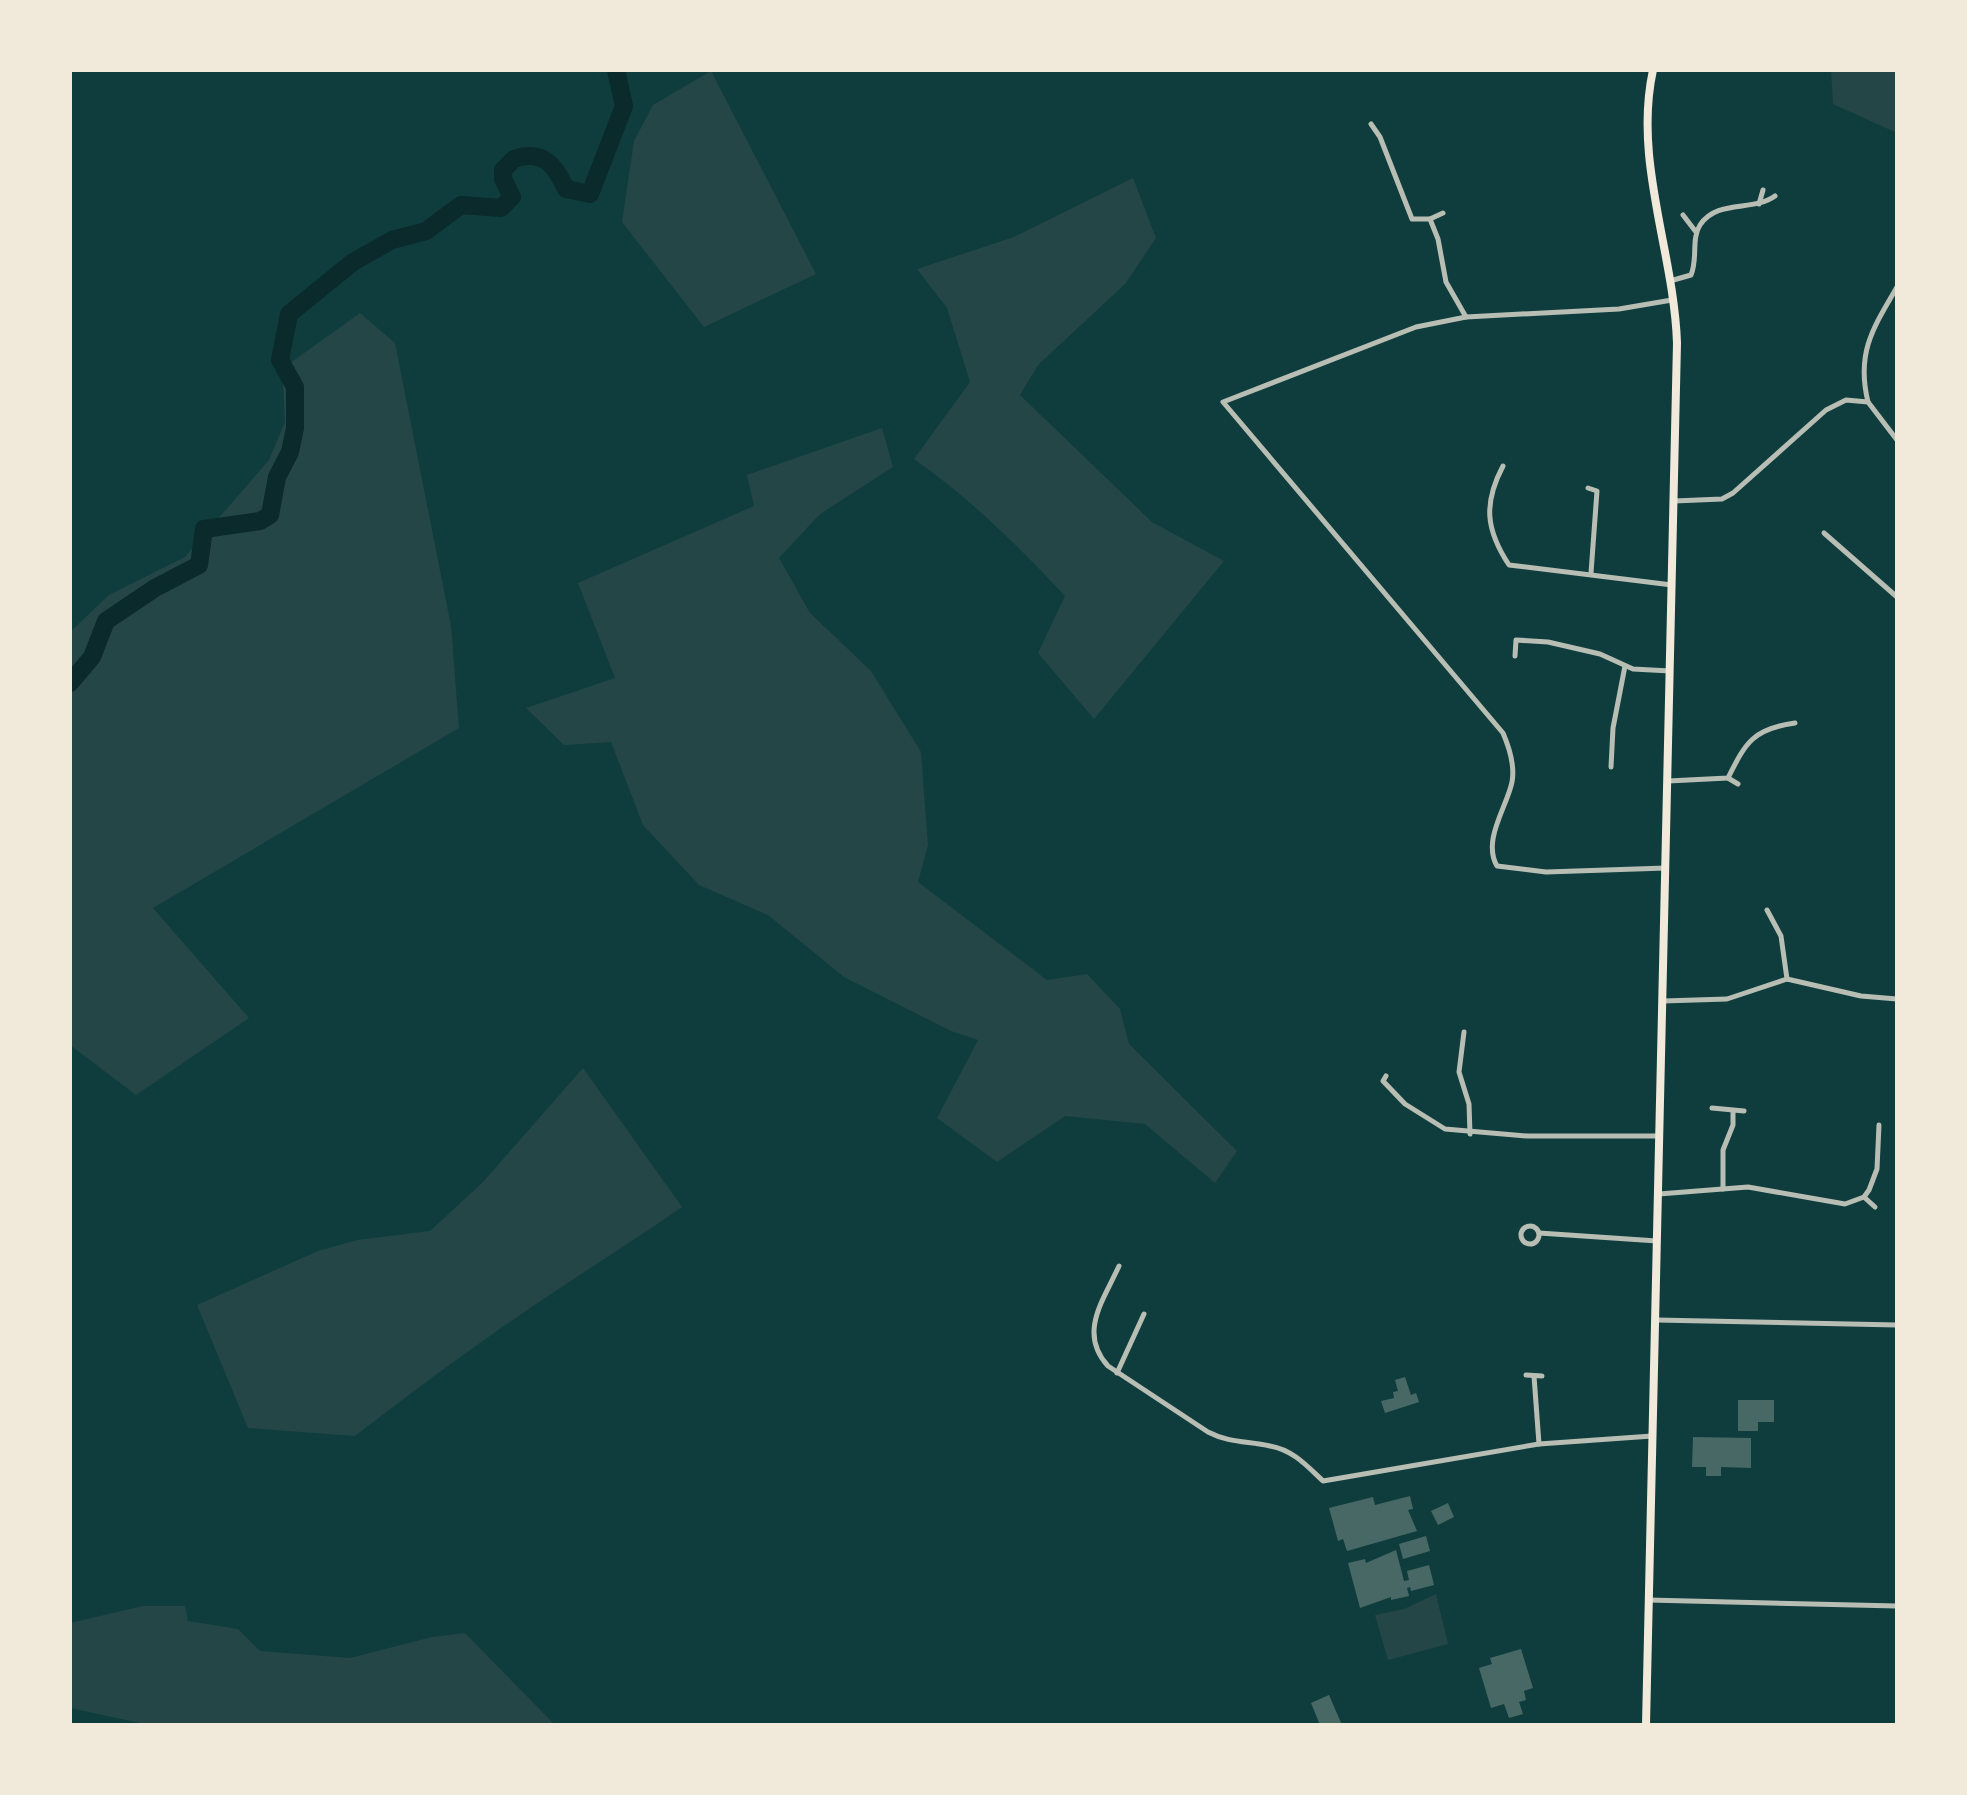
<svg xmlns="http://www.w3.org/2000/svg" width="1967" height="1795" viewBox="0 0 1967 1795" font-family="'IBM Plex Sans',sans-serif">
  <rect width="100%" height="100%" fill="#0f3d3e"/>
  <g fill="#244646">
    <path d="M1831,70H1897V133L1833,104Z"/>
    <path d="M711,71L816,274L704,327L622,222L634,141L653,105Z"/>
    <path d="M1133,178L1156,238L1125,284L1038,365L1020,395L1152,522L1224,561L1094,719L1038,653L1065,596C1017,545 971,499 914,459L970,382L947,308L917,269L1014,237Z"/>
    <path d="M360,313L395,343L451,626L459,728L153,908L249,1018L136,1095L70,1045V632L109,595L185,557L269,460L285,422L283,384L289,364Z"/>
    <path d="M882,428L893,467L820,514L779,558L810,613L871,671L921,752L928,845L918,882L1047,980L1087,974L1120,1009L1129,1044L1237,1151L1215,1183L1145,1124L1065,1116L997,1162L937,1118L978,1040L951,1031L844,977L768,915L699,885L643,825L611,742L564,745L526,708L615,678L578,583L754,506L747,475Z"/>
    <path d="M583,1068L682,1207C640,1237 597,1263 554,1292C486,1337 420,1386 355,1436L248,1428L197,1305L318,1251L357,1240L430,1231L483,1182Z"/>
    <path d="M1436,1594L1448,1644L1388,1660L1375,1615L1404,1609Z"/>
    <path d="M143,1606H185L188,1621L238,1629L260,1651L350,1658L432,1637L465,1633L555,1725H149L70,1708V1623Z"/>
  </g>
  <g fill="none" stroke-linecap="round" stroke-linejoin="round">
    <path stroke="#0a2a2b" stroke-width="18" d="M70,683L92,657L106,621L155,588L199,565L204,529L260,521L270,515L277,477L290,452L295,428V387L280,360L289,314L353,262L392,240L426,231L461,205L501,208L512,197L503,179V170L514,159C543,149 555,165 566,189L590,194L624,106L616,70"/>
  </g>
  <g fill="#486865">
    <path d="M1405,1377L1411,1395L1416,1393L1419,1402L1385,1413L1381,1401L1394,1398L1393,1392L1398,1391L1395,1380Z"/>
    <path d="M1738,1400H1774V1422H1758V1431H1738Z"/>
    <path d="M1693,1437L1751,1438V1468L1721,1467V1476H1706V1467H1692Z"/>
    <path d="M1410,1496L1413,1509L1408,1510L1417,1531L1347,1551L1343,1539L1338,1541L1329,1508L1373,1497L1375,1505Z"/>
    <path d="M1448,1503L1454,1517L1438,1525L1431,1511Z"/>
    <path d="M1426,1536L1430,1551L1403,1559L1399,1544Z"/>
    <path d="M1396,1550L1404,1581L1409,1580L1407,1571L1429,1565L1434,1585L1411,1591L1410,1587L1407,1588L1409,1596L1391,1600V1597L1360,1608L1348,1563L1365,1559L1366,1563Z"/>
    <path d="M1521,1649L1533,1688L1524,1691L1526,1700L1519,1702L1523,1714L1509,1718L1504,1704L1491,1708L1479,1668L1492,1664L1490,1658Z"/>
    <path d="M1329,1695L1342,1725H1320L1311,1703Z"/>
  </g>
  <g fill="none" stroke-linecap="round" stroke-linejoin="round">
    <g stroke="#b8beb3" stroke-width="5">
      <path d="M1371,124L1380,137L1412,219H1430L1438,239L1446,282L1466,317"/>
      <path d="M1759,204L1763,190"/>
      <path d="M1683,215L1696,232"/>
      <path d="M1430,219L1443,213"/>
      <path d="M1670,281L1691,275C1698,259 1691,239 1700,225C1717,199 1753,212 1775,196"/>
      <path d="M1868,402C1856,353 1873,328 1897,287"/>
      <path d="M1503,466C1483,504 1486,530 1509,565L1672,585"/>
      <path d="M1588,488L1597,491L1591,573"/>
      <path d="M1674,501L1722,499L1733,493L1826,410L1846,400L1868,402L1897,440"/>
      <path d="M1824,533L1897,597"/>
      <path d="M1515,656L1516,640L1548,642L1600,654L1633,669L1670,671"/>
      <path d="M1611,767L1613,728L1625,666"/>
      <path d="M1728,778L1738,784"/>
      <path d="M1668,781L1728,778C1746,742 1753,729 1795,723"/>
      <path d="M1666,868L1546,872L1497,866C1482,840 1507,807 1512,782C1515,766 1509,747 1503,733L1223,402L1416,327L1466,317L1619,309L1672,300"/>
      <path d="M1767,910L1781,936L1787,979"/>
      <path d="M1663,1001L1727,999L1787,979L1861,996L1897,999"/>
      <path d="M1464,1032L1459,1072L1469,1104L1470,1134"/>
      <path d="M1386,1076L1383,1081L1405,1104L1445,1129L1527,1136H1659"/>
      <path d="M1712,1108L1744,1111"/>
      <path d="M1723,1189V1150L1733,1125V1111"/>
      <path d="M1659,1194L1748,1187L1845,1204L1864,1197L1869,1190L1877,1169L1879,1125"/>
      <path d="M1864,1197L1875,1207"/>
      <circle cx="1530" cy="1235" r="9"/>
      <path d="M1539,1233L1657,1241"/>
      <path d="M1119,1266C1103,1301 1078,1333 1108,1366L1208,1432C1229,1443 1248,1441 1270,1446C1293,1450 1307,1466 1323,1481L1539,1444L1652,1436"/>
      <path d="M1656,1320L1897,1325"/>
      <path d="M1117,1373L1144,1314"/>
      <path d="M1526,1375L1542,1376"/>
      <path d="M1534,1376L1539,1444"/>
      <path d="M1648,1600L1897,1606"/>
    </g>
    <path stroke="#f1e9da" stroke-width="8" d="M1646,1725L1677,343C1674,252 1633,161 1653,70"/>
  </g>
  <rect width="1967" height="1795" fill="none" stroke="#f1e9da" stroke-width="144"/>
</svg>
